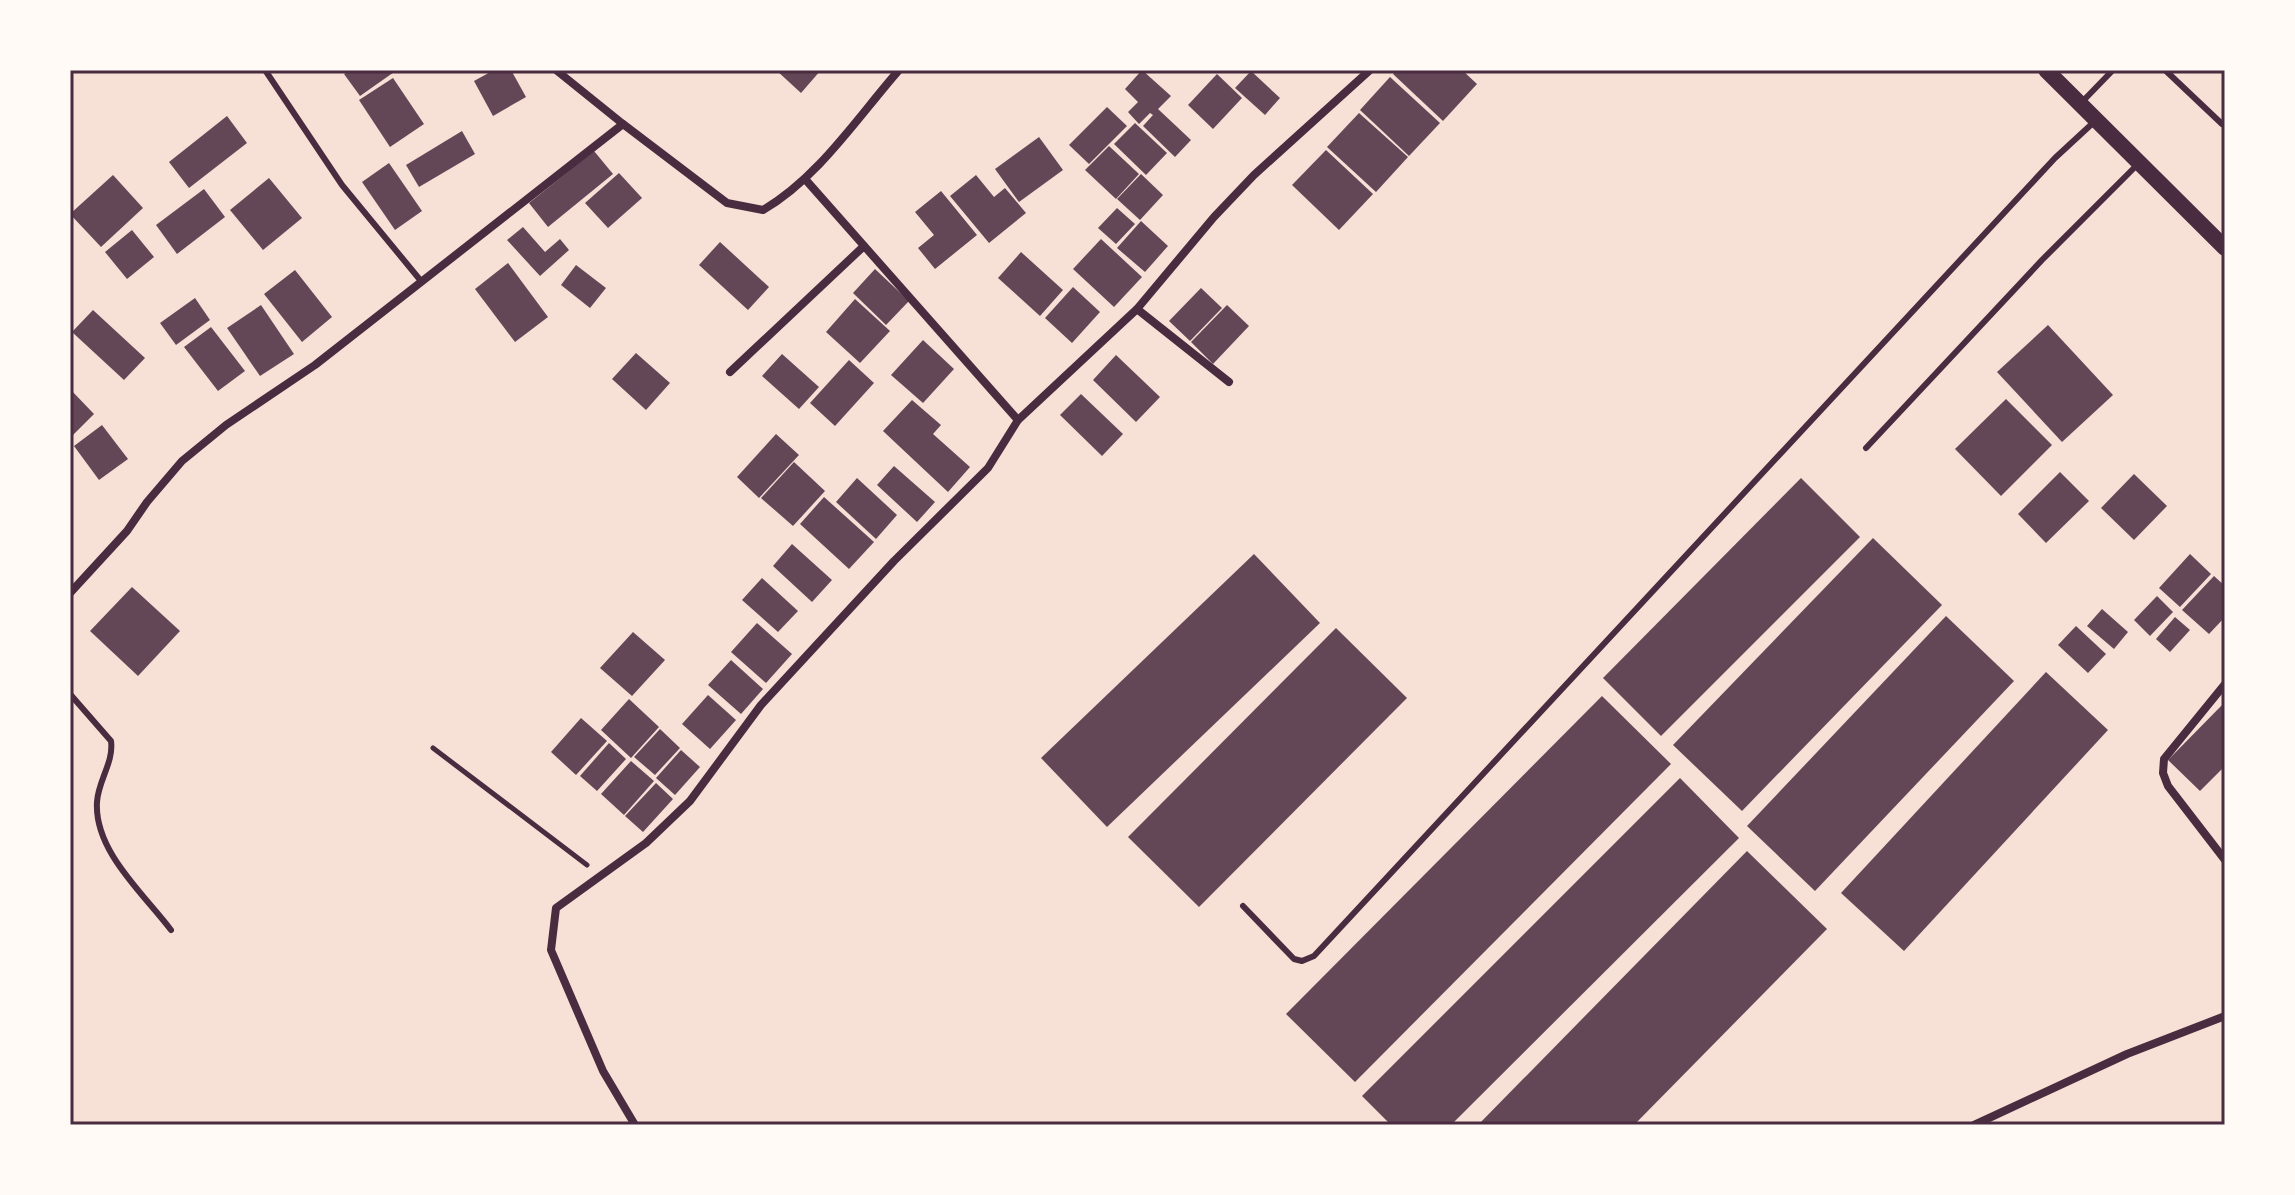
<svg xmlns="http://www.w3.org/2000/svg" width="2295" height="1195" viewBox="0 0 2295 1195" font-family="'Noto Serif',serif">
  <rect width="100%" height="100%" fill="#f7e1d7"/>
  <g fill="#644757">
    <path d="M350,70H397L360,96L344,74Z"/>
    <path d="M494,70H511L526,97L493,116L474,81Z"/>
    <path d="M776,70H821L801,93Z"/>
    <path d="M1142,70L1171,96L1158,109L1191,140L1175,157L1143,126L1153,115L1150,113L1139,124L1128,112L1138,102L1125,89Z"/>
    <path d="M1397,70H1462L1477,84L1443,121L1393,74Z"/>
    <path d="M1251,71L1280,98L1265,115L1235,88Z"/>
    <path d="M1217,74L1242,98L1213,129L1188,105Z"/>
    <path d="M1390,77L1440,123L1409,156L1360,110Z"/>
    <path d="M393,78L424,124L390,147L359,100Z"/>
    <path d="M1107,107L1127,126L1089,164L1069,145Z"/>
    <path d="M1359,113L1408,157L1376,192L1327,147Z"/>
    <path d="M227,116L247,143L189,188L169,162Z"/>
    <path d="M1135,123L1167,153L1146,175L1114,144Z"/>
    <path d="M462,131L475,154L419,187L406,165Z"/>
    <path d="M1039,137L1063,170L1019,202L995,169Z"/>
    <path d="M1109,146L1139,174L1116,199L1085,170Z"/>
    <path d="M1326,150L1373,194L1339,230L1292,185Z"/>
    <path d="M594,151L613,174L548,227L529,203Z"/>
    <path d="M389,163L422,211L395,230L362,182Z"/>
    <path d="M619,173L642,198L608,228L585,203Z"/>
    <path d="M1141,174L1163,195L1140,220L1117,199Z"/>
    <path d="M113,175L143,208L101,247L70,214Z"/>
    <path d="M976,175L994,197L1005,188L1026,213L989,243L950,196Z"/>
    <path d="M269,178L302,218L263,250L230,210Z"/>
    <path d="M204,189L225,217L177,254L156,225Z"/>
    <path d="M941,191L977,235L935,269L918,248L934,235L915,212Z"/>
    <path d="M1117,208L1135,224L1116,244L1098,228Z"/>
    <path d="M1141,221L1168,246L1145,272L1117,248Z"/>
    <path d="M523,227L545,252L560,239L569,250L540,276L507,240Z"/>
    <path d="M132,230L154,257L127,279L105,252Z"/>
    <path d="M1101,239L1142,277L1114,307L1073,269Z"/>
    <path d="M720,242L769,287L748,310L699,265Z"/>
    <path d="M1021,252L1063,290L1040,316L998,278Z"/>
    <path d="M508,263L548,317L515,342L475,289Z"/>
    <path d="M576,265L606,288L590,308L561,285Z"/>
    <path d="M875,269L909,301L886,325L853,293Z"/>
    <path d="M295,270L332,317L302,342L264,294Z"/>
    <path d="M1073,287L1100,312L1072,343L1045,318Z"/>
    <path d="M1201,288L1222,308L1190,341L1169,321Z"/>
    <path d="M195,298L210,320L176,345L160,323Z"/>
    <path d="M855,299L890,331L860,363L826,332Z"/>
    <path d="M261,305L294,354L260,376L227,328Z"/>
    <path d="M1227,305L1249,326L1213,364L1191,342Z"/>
    <path d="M93,310L145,358L124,380L72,332Z"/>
    <path d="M2048,325L2113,395L2062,442L1997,372Z"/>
    <path d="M211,327L245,371L218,391L184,347Z"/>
    <path d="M923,340L954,369L923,403L891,375Z"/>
    <path d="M636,353L670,383L646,410L612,379Z"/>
    <path d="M782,354L819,387L799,409L762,376Z"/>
    <path d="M1116,355L1160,397L1136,422L1093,380Z"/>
    <path d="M849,360L874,383L835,426L810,403Z"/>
    <path d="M70,389L94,414L70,438Z"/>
    <path d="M1081,394L1123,434L1102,456L1060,415Z"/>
    <path d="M2006,399L2052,445L2001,496L1955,449Z"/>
    <path d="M912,400L941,425L933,434L970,467L948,492L883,431Z"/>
    <path d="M102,425L128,459L99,480L74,446Z"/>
    <path d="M776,434L799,455L759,498L737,477Z"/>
    <path d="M794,462L825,491L793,526L761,498Z"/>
    <path d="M894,466L935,502L917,522L877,485Z"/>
    <path d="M2060,472L2089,501L2046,543L2018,514Z"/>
    <path d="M2134,474L2167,506L2134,540L2101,508Z"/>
    <path d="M857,478L897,515L876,539L836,502Z"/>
    <path d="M1801,478L1860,537L1661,736L1603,678Z"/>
    <path d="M824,497L874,542L849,569L800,524Z"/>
    <path d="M1873,538L1942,605L1742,811L1673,745Z"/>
    <path d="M792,544L832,580L812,602L773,566Z"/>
    <path d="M1254,554L1320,623L1107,827L1041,758Z"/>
    <path d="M2190,554L2211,574L2180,607L2159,588Z"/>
    <path d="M2214,576L2225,586V617L2209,634L2182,610Z"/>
    <path d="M762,578L798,611L778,632L742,600Z"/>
    <path d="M132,587L180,631L138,676L90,631Z"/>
    <path d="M2157,596L2173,612L2150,636L2134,620Z"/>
    <path d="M2102,609L2128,632L2114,649L2087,626Z"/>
    <path d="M1946,616L2014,681L1815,891L1747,826Z"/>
    <path d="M2175,617L2190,630L2170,652L2156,639Z"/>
    <path d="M757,623L792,654L766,683L731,652Z"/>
    <path d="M2076,626L2106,654L2088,673L2058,645Z"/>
    <path d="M1336,628L1407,698L1199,907L1128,837Z"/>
    <path d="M633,632L665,660L632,696L600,668Z"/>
    <path d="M731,660L763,689L741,714L708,685Z"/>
    <path d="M2046,672L2108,730L1904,951L1841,893Z"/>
    <path d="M708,695L736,720L710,749L682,724Z"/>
    <path d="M1602,696L1671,764L1355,1082L1286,1014Z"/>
    <path d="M629,699L659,727L631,758L601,730Z"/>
    <path d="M2225,702V766L2200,791L2168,760Z"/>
    <path d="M581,718L607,741L576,775L551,752Z"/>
    <path d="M660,729L680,748L655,775L634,757Z"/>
    <path d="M609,743L626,759L597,791L580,776Z"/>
    <path d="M681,750L700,767L675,795L656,778Z"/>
    <path d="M631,761L654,781L624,815L601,794Z"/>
    <path d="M1680,778L1739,838L1451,1125H1391L1362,1096Z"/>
    <path d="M656,783L673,799L643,832L625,816Z"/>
    <path d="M1747,851L1827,929L1634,1125H1478Z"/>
  </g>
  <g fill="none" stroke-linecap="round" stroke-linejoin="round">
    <path stroke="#4a2c40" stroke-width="5" d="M433,748L587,865"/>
    <g stroke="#4a2c40" stroke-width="6">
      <path d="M265,70L342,185L421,281"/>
      <path d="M2165,70L2222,124"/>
      <path d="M2082,102L2113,70"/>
      <path d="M1866,448L2042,260L2138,164"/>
      <path d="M70,694L111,741C114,762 98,781 97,802C94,851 144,894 171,930"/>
      <path d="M1243,906L1294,959L1302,961L1314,956L2055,158L2094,122"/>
    </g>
    <g stroke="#4a2c40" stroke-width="8">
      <path d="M556,70L623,124"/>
      <path d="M805,179L1018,420"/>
      <path d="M1137,309L1229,382"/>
      <path d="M730,372L864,246"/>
      <path d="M70,593L127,531L147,502L182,461L226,425L315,365L623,124L727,203L763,210C818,178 857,118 899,70"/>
      <path d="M2225,684L2164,759L2163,773L2168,786L2225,860"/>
      <path d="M635,1125L603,1071L551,950L556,908L646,843L690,801L761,705L894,561L988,468L1018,420L1137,309L1214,217L1254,175L1370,70"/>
      <path d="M1974,1125L2127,1054L2225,1016"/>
    </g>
    <path stroke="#4a2c40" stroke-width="16" d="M2046,70L2225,248"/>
  </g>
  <rect width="2295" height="1195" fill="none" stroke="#fffaf5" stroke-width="144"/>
  <rect x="72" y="72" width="2151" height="1051" fill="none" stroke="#4a2c40" stroke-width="3"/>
</svg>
